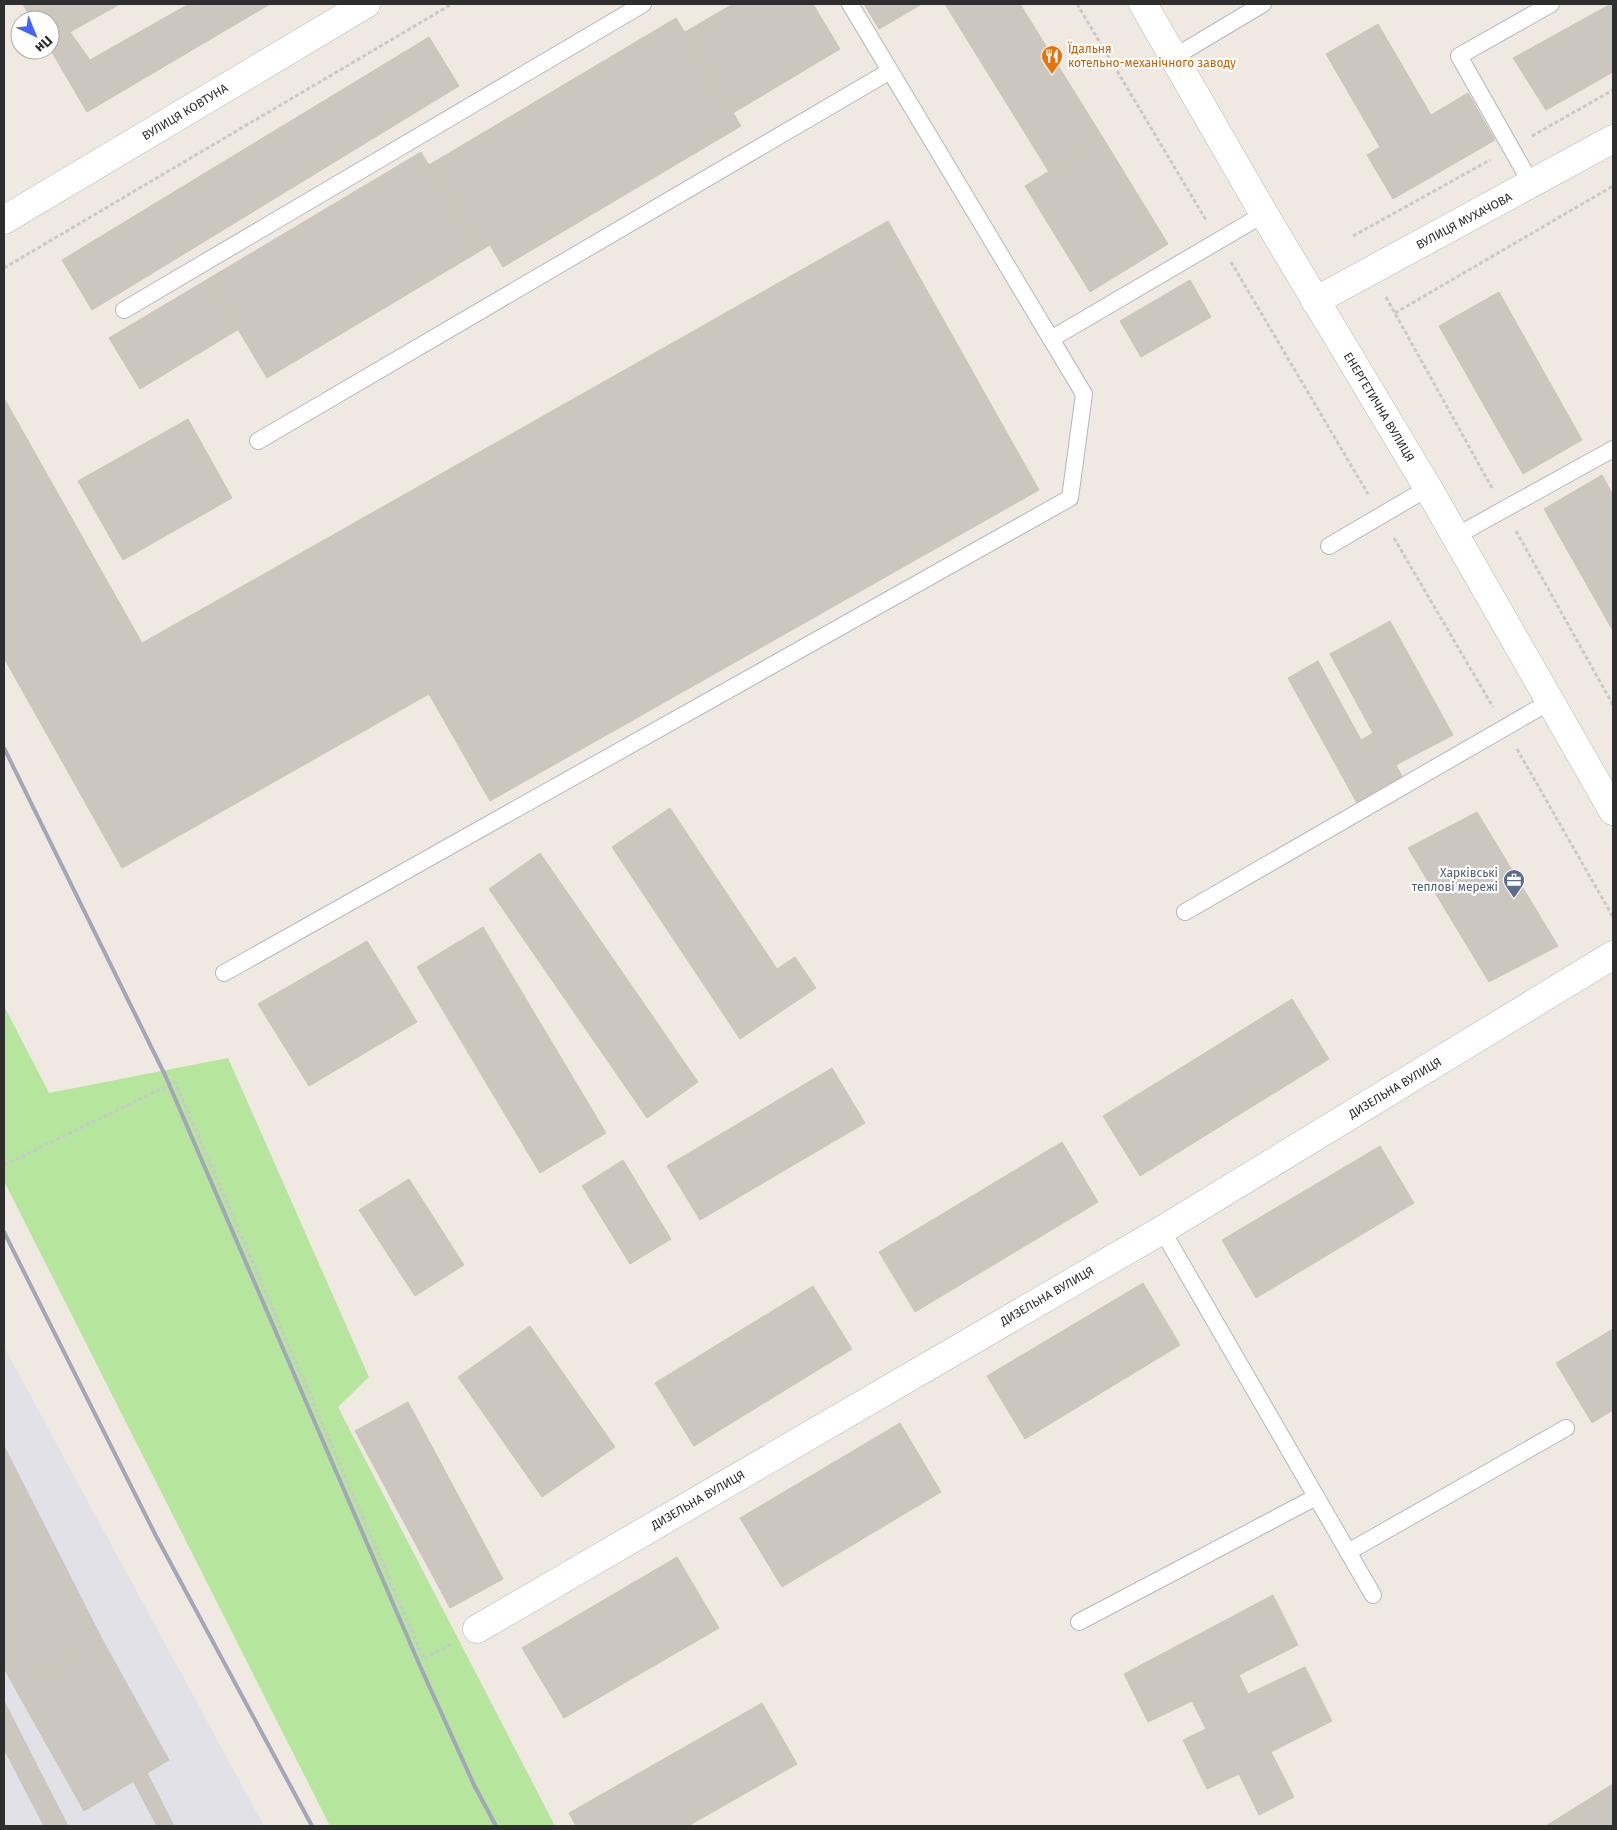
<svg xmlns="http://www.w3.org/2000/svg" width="1617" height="1830" viewBox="0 0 1617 1830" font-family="'Fira Sans',sans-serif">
  <rect width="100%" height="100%" fill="#efe9e1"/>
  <path fill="#e3e1e8" d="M4,1347L264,1826H4Z"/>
  <path fill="#b6e59e" d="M4,1006L49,1093L228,1058L369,1377L338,1407L555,1826H330L4,1181Z"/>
  <g fill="#cbc7bf" stroke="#cbc5ba">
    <path d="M23,4H120L70,32L90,60L189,4H270L87,112L50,49V20H32Z"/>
    <path d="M733,4H813L840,49L733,113L685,32Z"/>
    <path d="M864,4H922L879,29Z"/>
    <path d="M945,4H1020L1103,138L1049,172Z"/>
    <path d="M1611,4H1613V72L1546,110L1513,58Z"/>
    <path d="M676,18L741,126L503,267L490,245L480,251L429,165Z"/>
    <path d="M1378,24L1431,115L1468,93L1495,140L1393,199L1367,155L1380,147L1326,54Z"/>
    <path d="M429,37L459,86L92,310L62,260Z"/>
    <path d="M1103,138L1168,244L1090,292L1025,186Z"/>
    <path d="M421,152L480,251L267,378L208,279Z"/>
    <path d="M888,221L1039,490L490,801L429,694L122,868L4,658V398L142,643Z"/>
    <path d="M208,279L239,329L140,389L109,338Z"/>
    <path d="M1190,280L1211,317L1141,357L1120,321Z"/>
    <path d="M1499,292L1582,440L1523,474L1439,326Z"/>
    <path d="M188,419L232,498L123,560L78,481Z"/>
    <path d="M1602,475L1613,495V631L1544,509Z"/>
    <path d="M1390,621L1453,735L1396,765L1404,780L1358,805L1288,678L1318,661L1361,740L1373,733L1330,654Z"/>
    <path d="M670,808L777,969L795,957L816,988L740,1039L612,847Z"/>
    <path d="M1477,812L1558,946L1489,982L1408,848Z"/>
    <path d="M540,853L698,1082L647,1118L489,889Z"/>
    <path d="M483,927L606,1133L540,1173L417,967Z"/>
    <path d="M367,941L417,1022L309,1086L258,1004Z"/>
    <path d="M1292,999L1329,1059L1140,1176L1103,1116Z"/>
    <path d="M832,1068L865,1123L700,1220L667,1166Z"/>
    <path d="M1062,1142L1098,1202L915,1312L879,1252Z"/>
    <path d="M1380,1146L1414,1203L1256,1298L1222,1240Z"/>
    <path d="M623,1160L671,1239L630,1264L582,1186Z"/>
    <path d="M409,1179L464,1265L415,1296L359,1210Z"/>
    <path d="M1143,1283L1180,1345L1025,1439L987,1376Z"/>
    <path d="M813,1286L852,1349L694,1446L655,1383Z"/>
    <path d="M530,1326L615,1447L542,1497L458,1377Z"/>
    <path d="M1613,1329V1410L1592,1423L1556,1363Z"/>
    <path d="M408,1402L503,1579L450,1608L355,1431Z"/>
    <path d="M900,1423L941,1492L782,1587L740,1518Z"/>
    <path d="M4,1446L102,1639L16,1690L4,1668Z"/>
    <path d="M677,1557L719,1628L564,1718L522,1648Z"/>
    <path d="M1273,1595L1298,1645L1239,1675L1248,1694L1305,1667L1332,1721L1271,1752L1294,1797L1259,1815L1239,1774L1207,1789L1183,1740L1206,1729L1192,1701L1148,1722L1124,1674Z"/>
    <path d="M102,1639L169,1760L84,1811L16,1690Z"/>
    <path d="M4,1701L68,1826H44L4,1749Z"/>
    <path d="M762,1703L797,1764L688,1826H576L569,1813Z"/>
    <path d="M147,1773L174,1826H157L133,1781Z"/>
    <path d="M1613,1784V1826H1546Z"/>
  </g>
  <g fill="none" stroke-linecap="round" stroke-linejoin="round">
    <g stroke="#b4b7c1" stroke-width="18">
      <g id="lane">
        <path d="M1174,57L1263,4"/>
        <path d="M1532,185L1459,56L1551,4"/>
        <path d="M124,310L643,4"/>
        <path d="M1051,339L1264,214"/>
        <path d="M258,441L890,71"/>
        <path d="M1456,536L1613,449"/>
        <path d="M1329,546L1428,488"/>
        <path d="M1185,912L1551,701"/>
        <path d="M224,973L1070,498L1084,394L850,4"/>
        <path d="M1162,1230L1373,1595"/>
        <path d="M1348,1552L1566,1428"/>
        <path d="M1079,1622L1316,1497"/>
      </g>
    </g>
    <g stroke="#b4b7c1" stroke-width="29">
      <g id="street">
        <path d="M4,220L366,4"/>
        <path d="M1315,301L1613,139"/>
        <path d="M477,1629L1162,1230L1613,955"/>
      </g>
    </g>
    <g stroke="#b4b7c1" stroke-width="29">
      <path id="secondary" d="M1143,4L1264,214L1428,488L1613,811"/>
    </g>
    <g stroke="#c9c9c9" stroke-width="3" stroke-dasharray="4 2.5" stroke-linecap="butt">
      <path d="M1077,4L1206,220"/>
      <path d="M1532,136L1613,90"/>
      <path d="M1353,236L1490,160"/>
      <path d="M1231,262L1368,494"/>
      <path d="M4,268L452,4"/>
      <path d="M1386,297L1492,488"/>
      <path d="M1395,313L1613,186"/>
      <path d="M1516,531L1613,705"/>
      <path d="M1394,538L1493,707"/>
      <path d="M1517,749L1613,917"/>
      <path d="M4,1165L175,1082L424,1659L451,1644"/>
    </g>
    <use href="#lane" stroke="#fff" stroke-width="16"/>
    <use href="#street" stroke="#fff" stroke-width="28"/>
    <use href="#secondary" stroke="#fff" stroke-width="28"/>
    <g stroke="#a3a6b8" stroke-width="4">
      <path d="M4,748L165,1075L420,1666L474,1785L496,1826"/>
      <path d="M4,1232L156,1536L312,1826"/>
    </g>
  </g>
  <defs>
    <g id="restaurant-pin" transform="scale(1.125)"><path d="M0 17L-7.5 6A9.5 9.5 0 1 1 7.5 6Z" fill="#e8710a" stroke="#fff"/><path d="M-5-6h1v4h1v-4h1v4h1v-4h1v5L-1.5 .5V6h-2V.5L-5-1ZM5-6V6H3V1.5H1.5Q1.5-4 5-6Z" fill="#fff"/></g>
    <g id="office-pin" transform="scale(1.125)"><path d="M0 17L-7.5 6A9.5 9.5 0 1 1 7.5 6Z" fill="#5c6f8a" stroke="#fff"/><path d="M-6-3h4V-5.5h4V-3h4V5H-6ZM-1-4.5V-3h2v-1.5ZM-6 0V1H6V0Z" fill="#fff"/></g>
  </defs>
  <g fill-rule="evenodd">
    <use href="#restaurant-pin" x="1052" y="56"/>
    <use href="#office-pin" x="1514" y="880"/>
  </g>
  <g text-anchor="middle" stroke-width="4.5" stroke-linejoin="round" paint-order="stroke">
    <g font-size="12" fill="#c56008" stroke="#fff" text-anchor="start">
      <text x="1068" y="53">Їдальня<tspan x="1068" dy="14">котельно-механічного заводу</tspan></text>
    </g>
    <g font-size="12" fill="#2e2e2e" stroke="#fff">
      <text transform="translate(185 112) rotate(-31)" y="4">ВУЛИЦЯ КОВТУНА</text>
      <text transform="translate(1464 221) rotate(-28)" y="4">ВУЛИЦЯ МУХАЧОВА</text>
      <text transform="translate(1379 407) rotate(59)" y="4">ЕНЕРГЕТИЧНА ВУЛИЦЯ</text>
      <text transform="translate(1395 1088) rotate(-31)" y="4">ДИЗЕЛЬНА ВУЛИЦЯ</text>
      <text transform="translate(1047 1296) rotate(-30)" y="4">ДИЗЕЛЬНА ВУЛИЦЯ</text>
      <text transform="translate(698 1500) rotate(-30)" y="4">ДИЗЕЛЬНА ВУЛИЦЯ</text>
    </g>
    <g font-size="12" fill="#4e5e75" stroke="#fff" text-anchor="end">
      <text x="1498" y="877">Харківські<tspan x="1498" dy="14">теплові мережі</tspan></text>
    </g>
  </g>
  <rect width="1617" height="1830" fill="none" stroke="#2e2e2e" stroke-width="10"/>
  <g transform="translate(35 35) rotate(136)"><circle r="24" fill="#ffffff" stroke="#ababab"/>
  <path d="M0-4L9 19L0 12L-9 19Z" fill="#4264fb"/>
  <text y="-8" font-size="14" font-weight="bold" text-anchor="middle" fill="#2e2e2e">Пн</text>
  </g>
</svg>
